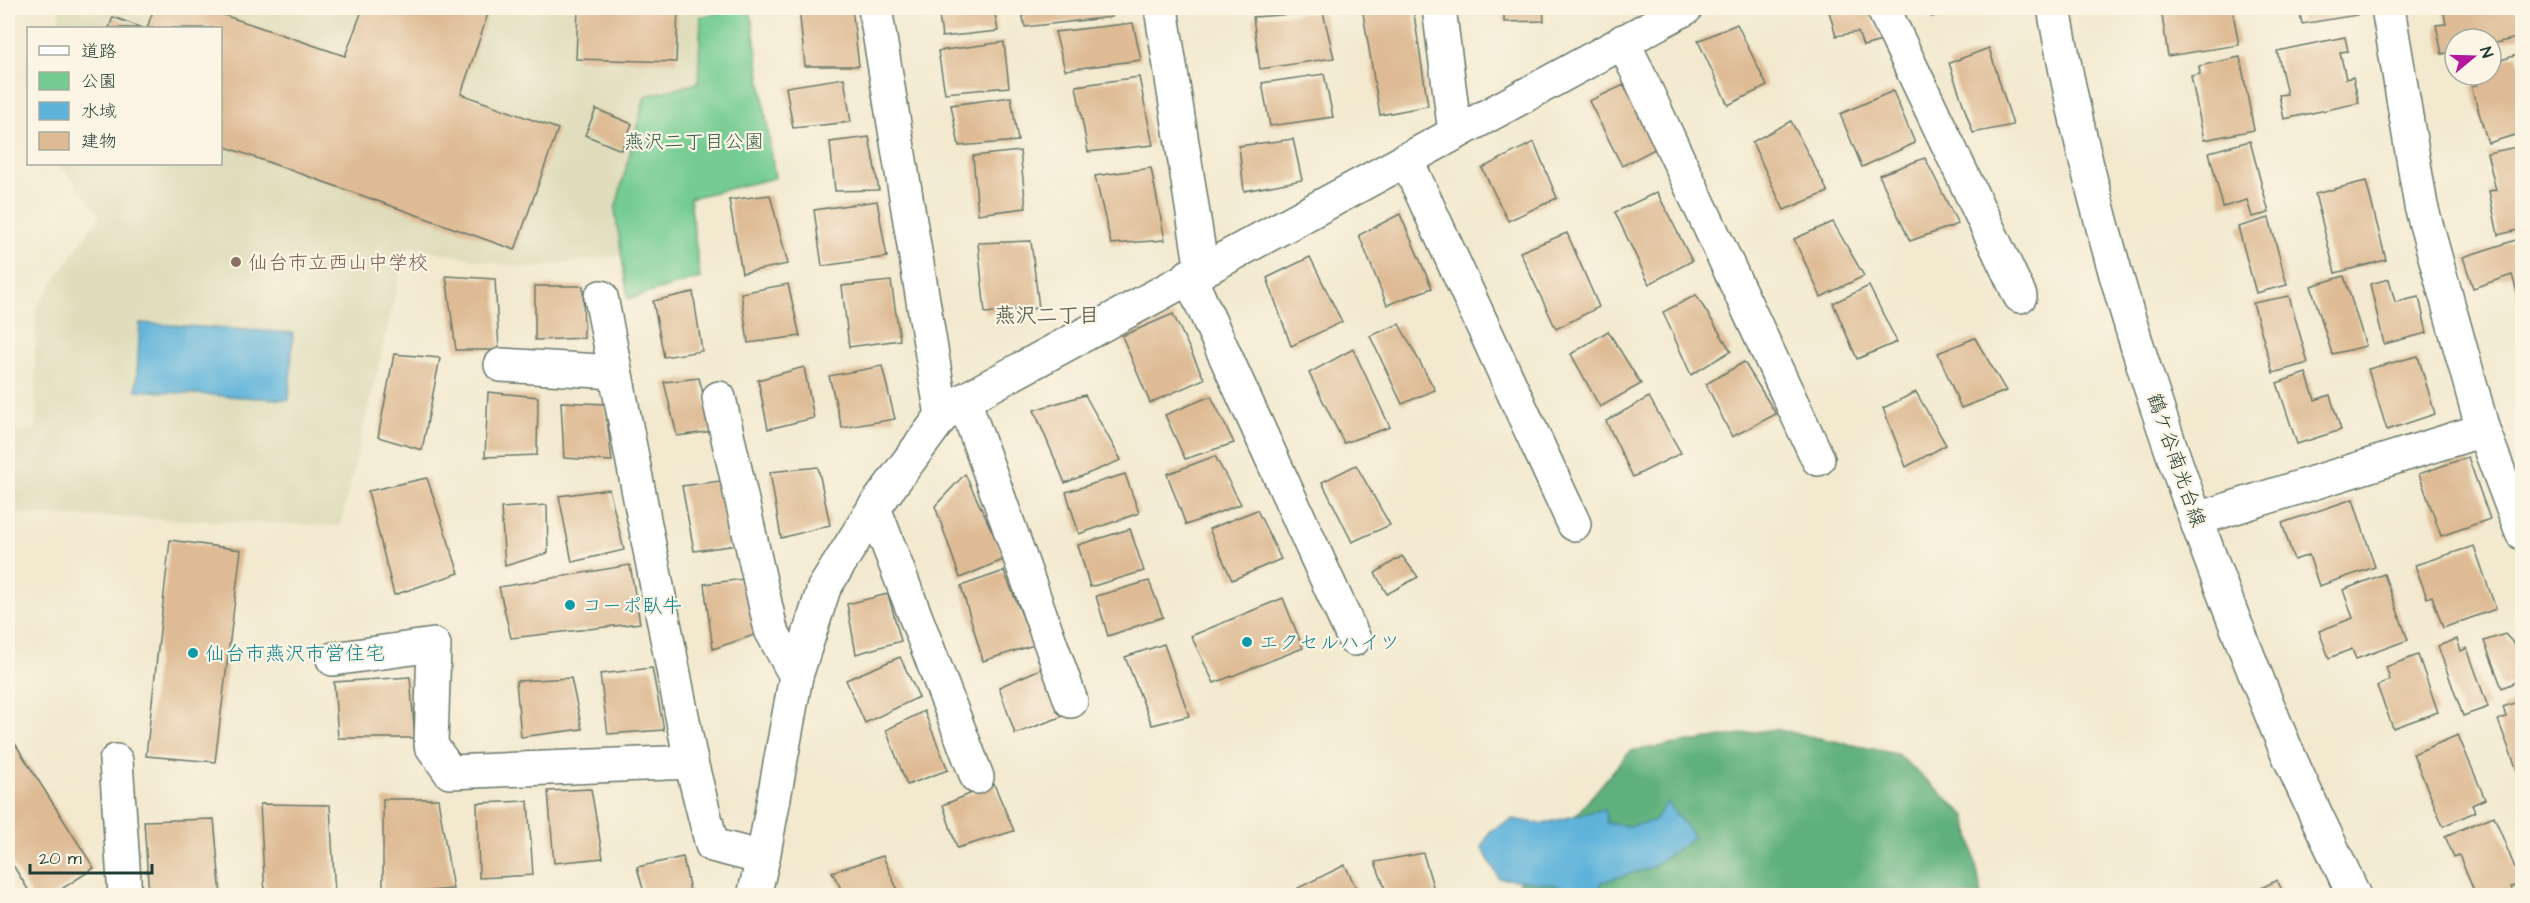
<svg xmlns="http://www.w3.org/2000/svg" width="2530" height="903" viewBox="0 0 2530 903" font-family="'Architects Daughter','Klee One',sans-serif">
  <rect width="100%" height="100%" fill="#fcf5e5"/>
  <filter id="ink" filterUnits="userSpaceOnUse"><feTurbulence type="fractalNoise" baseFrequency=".0167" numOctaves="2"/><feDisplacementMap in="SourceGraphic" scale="12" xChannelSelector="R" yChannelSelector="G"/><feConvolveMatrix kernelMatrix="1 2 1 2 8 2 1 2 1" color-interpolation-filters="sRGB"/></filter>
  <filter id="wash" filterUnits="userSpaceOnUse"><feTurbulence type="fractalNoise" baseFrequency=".008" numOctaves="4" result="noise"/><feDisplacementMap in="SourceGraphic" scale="24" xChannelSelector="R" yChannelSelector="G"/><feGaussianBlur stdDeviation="1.35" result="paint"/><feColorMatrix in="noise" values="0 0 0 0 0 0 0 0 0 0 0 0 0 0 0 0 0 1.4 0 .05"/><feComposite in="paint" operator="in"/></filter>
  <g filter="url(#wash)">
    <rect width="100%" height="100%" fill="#f2e9cf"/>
    <path fill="#dfddbb" d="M59,8H701L698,83L615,210L621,256L527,268L407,247L340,526L8,513V435L36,429L35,309L100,215L59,164H220V28H58Z"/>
    <path fill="#74cc92" stroke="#4a8463" stroke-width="1.5" d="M742,8H750L775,178L690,198L700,278L628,299L615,210L645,96L698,83L701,16Z"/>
    <path fill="#5fb07c" stroke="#3f7658" stroke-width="1.5" d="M1775,729L1897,754L1966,816L1982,895L1508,896L1630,751Z"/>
    <g fill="#5eb3da" stroke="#3e7887" stroke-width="1.5">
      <path d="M140,323L293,333L289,400L136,390Z"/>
      <path d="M1667,802L1694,837L1650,868L1601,882L1598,895L1550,884L1499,878L1482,848L1490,831L1513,819L1541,824L1604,809L1607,823L1629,826L1654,821Z"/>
    </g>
    <g id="blocks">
      <g fill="#debb94">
        <path d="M154,8H203L345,56L363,8H490L461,94L558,129L515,250L220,145V28H147Z"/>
        <path d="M578,8H678L676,62L576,59Z"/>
        <path d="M799,8H852L859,66H805Z"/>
        <path d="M938,8H994L998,31L942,37Z"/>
        <path d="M1021,8H1111L1112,17L1025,27Z"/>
        <path d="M1390,8H1413L1428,106L1380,115L1363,13Z"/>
        <path d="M1504,8H1543L1544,21L1504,22Z"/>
        <path d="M1828,8H1866L1882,41L1863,46L1858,32L1836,36Z"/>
        <path d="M1927,8H1954L1932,17Z"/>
        <path d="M2161,8H2232L2239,45L2168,56Z"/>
        <path d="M2299,8H2355L2357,15L2302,24Z"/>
        <path d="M2443,8H2520L2522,37L2491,44V39H2455V51L2442,54L2436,25L2446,24Z"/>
        <path d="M1323,12L1334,58L1260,69L1253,17Z"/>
        <path d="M113,17L143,28H109Z"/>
        <path d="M1133,23L1141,60L1065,70L1055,32Z"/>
        <path d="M1737,24L1767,86L1728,105L1698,41Z"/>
        <path d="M2345,37L2348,51L2340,52L2346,79L2353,77L2359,103L2284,119L2279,95L2287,94L2277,51Z"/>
        <path d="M1004,42L1009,87L945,93L938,51Z"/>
        <path d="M1989,48L2013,125L1973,133L1949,63Z"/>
        <path d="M2517,55L2522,72V133L2488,143L2471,86L2477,85L2474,75H2491V63Z"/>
        <path d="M2240,57L2254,130L2204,140L2191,76L2200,74L2199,66Z"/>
        <path d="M1324,74L1333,117L1270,126L1262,83Z"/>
        <path d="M1139,77L1153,145L1088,152L1076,86Z"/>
        <path d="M844,78L851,122L793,128L786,87Z"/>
        <path d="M1624,85L1655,149L1622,166L1589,101Z"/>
        <path d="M1893,91L1915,143L1862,167L1840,114Z"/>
        <path d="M1011,97L1018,141L959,146L951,105Z"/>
        <path d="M596,109L632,124L621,150L585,135Z"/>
        <path d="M1791,121L1828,192L1784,210L1752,142Z"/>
        <path d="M869,137L879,190L835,191L830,142Z"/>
        <path d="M1293,139L1302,180L1244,191L1239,146Z"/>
        <path d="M2250,141L2269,213L2252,217L2247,200L2223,207L2209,152Z"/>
        <path d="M1534,142L1557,198L1508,221L1482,168Z"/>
        <path d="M2522,146V229L2498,235L2489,191L2496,190L2487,153Z"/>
        <path d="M1020,151L1026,208L978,214L973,156Z"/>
        <path d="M1925,158L1958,224L1910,241L1879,175Z"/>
        <path d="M1151,168L1165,240L1111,244L1095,176Z"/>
        <path d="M2366,181L2386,260L2335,273L2315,194Z"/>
        <path d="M1657,192L1692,261L1649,284L1615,212Z"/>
        <path d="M770,195L788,264L742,273L729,200Z"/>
        <path d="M877,201L887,257L822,266L814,210Z"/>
        <path d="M1400,214L1432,288L1387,305L1359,235Z"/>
        <path d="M2269,218L2287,285L2256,293L2238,227Z"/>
        <path d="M1833,222L1864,276L1821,297L1794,239Z"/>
        <path d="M1567,233L1599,307L1556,329L1520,252Z"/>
        <path d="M2522,238V309L2512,275L2473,288L2463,257Z"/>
        <path d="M1031,241L1039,308L985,313L978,243Z"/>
        <path d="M1310,257L1342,322L1291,346L1267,278Z"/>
        <path d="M446,276L495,279L499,350H456Z"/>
        <path d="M2344,276L2366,346L2332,354L2311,286Z"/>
        <path d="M2389,279L2395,302L2419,297L2427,333L2384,344L2370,284Z"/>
        <path d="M891,281L900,340L849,347L842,286Z"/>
        <path d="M788,284L800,336L748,343L741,293Z"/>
        <path d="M535,286H583L584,338L535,340Z"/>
        <path d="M1869,286L1897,342L1857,359L1833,303Z"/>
        <path d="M693,292L702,351L664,357L653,301Z"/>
        <path d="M1696,295L1731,351L1691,375L1663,312Z"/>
        <path d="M2289,296L2308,363L2273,373L2253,303Z"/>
        <path d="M1173,314L1204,379L1150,403L1122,336Z"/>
        <path d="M1399,324L1435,390L1402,404L1370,336Z"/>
        <path d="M1608,331L1641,384L1600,407L1571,354Z"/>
        <path d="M1975,338L2006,391L1961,408L1938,353Z"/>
        <path d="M1353,349L1390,427L1344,443L1309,373Z"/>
        <path d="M394,354L440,358L422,450L378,437Z"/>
        <path d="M2418,356L2435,414L2387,430L2368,369Z"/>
        <path d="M1744,362L1776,414L1732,437L1706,384Z"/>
        <path d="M882,366L895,419L842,428L829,376Z"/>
        <path d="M804,367L814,418L768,429L758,380Z"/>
        <path d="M2306,373L2315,400L2330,395L2341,430L2297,444L2277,383Z"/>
        <path d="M699,378L713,431L677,436L664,382Z"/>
        <path d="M488,392L538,397L537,455L485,457Z"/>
        <path d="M1916,392L1946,445L1906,467L1883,408Z"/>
        <path d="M1085,395L1121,460L1065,483L1034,410Z"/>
        <path d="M1211,396L1234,443L1185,459L1165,415Z"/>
        <path d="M1649,397L1681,453L1633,477L1606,421Z"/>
        <path d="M561,402L605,404L612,461L564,458Z"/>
        <path d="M1215,456L1241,504L1186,525L1167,474Z"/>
        <path d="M2468,457L2490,519L2441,536L2419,474Z"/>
        <path d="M1356,465L1390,525L1352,542L1322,482Z"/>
        <path d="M818,467L830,525L781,538L770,472Z"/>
        <path d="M965,474L1005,559L960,578L935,506Z"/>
        <path d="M1125,474L1139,513L1079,534L1066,492Z"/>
        <path d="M427,478L459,573L394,595L368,491Z"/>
        <path d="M721,481L737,545L694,551L682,486Z"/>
        <path d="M609,489L624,550L572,562L559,496Z"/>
        <path d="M2353,499L2375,567L2319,586L2309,555L2294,560L2282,523Z"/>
        <path d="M547,505L548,553L505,566L501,508Z"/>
        <path d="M1257,510L1281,559L1232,580L1209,529Z"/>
        <path d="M1130,529L1144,571L1090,587L1078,545Z"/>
        <path d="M170,540L241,550L215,762L146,756Z"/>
        <path d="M2474,546L2496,609L2443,628L2432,596L2427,598L2415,565Z"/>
        <path d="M1402,556L1418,577L1387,594L1375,573Z"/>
        <path d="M630,565L640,623L511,638L499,587Z"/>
        <path d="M1004,571L1034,645L983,661L961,586Z"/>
        <path d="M2384,574L2408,640L2356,659L2352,649L2329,658L2319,631L2353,618L2343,590Z"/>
        <path d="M744,579L757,634L713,649L704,584Z"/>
        <path d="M1149,581L1163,617L1108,636L1096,596Z"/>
        <path d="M888,594L901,641L856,654L847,604Z"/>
        <path d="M1283,598L1303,648L1214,683L1191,636Z"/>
        <path d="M2505,634L2516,646L2522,643V679L2502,688L2484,641Z"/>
        <path d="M2457,639L2461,651L2467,648L2488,707L2463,716L2438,646Z"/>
        <path d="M1164,644L1189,716L1152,725L1125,657Z"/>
        <path d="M2418,655L2438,712L2393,728L2377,686L2390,680L2386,667Z"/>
        <path d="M900,657L919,697L865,723L846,680Z"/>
        <path d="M1045,667L1066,715L1015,734L999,687Z"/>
        <path d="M652,668L664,730L608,734L600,674Z"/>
        <path d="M410,677L415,738H338L334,682Z"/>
        <path d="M571,678L582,729L521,737L516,681Z"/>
        <path d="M2522,700V783L2498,720L2506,717L2503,707Z"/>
        <path d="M924,711L948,770L907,785L886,730Z"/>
        <path d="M2458,735L2485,799L2472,805L2475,812L2443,826L2413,754Z"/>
        <path d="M14,742L94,868L51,896H32L8,857V746Z"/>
        <path d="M994,784L1014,831L957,848L943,805Z"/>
        <path d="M591,789L603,858L554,863L548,791Z"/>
        <path d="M383,799H438L453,889L383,895Z"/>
        <path d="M528,801L533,875L479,878L477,803Z"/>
        <path d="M260,804L330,805L335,896H265Z"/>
        <path d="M2494,816L2521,883L2511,887L2514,894L2510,896H2476L2459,855L2454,857L2445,836Z"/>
        <path d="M214,819L221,896H149L144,821Z"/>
        <path d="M1423,853L1436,896H1388L1375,862Z"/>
        <path d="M883,856L900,896H845L832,872Z"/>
        <path d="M683,857L691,896H645L637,867Z"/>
        <path d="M1345,865L1360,896H1302L1298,888Z"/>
        <path d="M2277,880L2285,896H2246Z"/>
        <path d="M609,889L612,896H592V895Z"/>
      </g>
    </g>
  </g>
  <g filter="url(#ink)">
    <use href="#blocks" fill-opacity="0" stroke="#69796a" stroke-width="1.5"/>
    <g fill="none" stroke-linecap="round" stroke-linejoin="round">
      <g stroke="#69796a" stroke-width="36">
        <g id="minor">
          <path d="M875,8L942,416"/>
          <path d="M1161,8L1202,271"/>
          <path d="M1439,8L1455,133"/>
          <path d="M1883,8L2020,296"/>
          <path d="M2054,8C2097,255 2182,496 2277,728C2300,785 2329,840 2354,896"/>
          <path d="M2388,8L2421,206L2483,430L2522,533"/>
          <path d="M1623,41L1818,459"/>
          <path d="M1406,159L1574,524"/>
          <path d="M1189,276L1354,639"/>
          <path d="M601,297L691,762L712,845L763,858"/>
          <path d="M501,365L615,372"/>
          <path d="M719,398L771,630L796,676"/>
          <path d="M964,400L1071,701"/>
          <path d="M874,508L977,777"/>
          <path d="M2197,519L2483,430"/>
          <path d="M333,659L434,645L431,745L450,772L691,762"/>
          <path d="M116,761L125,896"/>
          <path d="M754,896L763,858L796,676L824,588L874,508L942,416L964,400L1686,8"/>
        </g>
      </g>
      <use href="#minor" stroke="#fff" stroke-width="33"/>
    </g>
  </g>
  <circle fill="#8d6e63" stroke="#fcf5e5" stroke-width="2" cx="236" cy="262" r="6"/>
  <g fill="#0f9aa8" stroke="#fcf5e5" stroke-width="2">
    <circle cx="570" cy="605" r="6"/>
    <circle cx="1247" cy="642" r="6"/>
    <circle cx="193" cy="653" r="6"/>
  </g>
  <g text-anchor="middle" stroke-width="4.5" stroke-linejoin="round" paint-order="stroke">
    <g font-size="20" fill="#34614c" stroke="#fcf5e5">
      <text x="694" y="148">燕沢二丁目公園</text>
    </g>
    <g font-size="20" fill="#785e54" stroke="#fcf5e5" text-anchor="start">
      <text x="248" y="269">仙台市立西山中学校</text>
    </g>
    <g font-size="20" fill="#1f3d34" stroke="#fcf5e5">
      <text transform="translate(2177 460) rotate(71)" y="7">鶴ケ谷南光台線</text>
    </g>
    <g font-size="20" fill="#0d838f" stroke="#fcf5e5" text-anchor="start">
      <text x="582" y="612">コーポ臥牛</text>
      <text x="1259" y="649">エクセルハイツ</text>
      <text x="205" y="660">仙台市燕沢市営住宅</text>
    </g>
    <g font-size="21" font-weight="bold" fill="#626956" stroke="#fcf5e5">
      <text x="1047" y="322">燕沢二丁目</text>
    </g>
  </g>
  <rect width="2530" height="903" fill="none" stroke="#fcf5e5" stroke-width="30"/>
  <rect x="27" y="27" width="195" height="138" fill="#fcf5e5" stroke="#a4ab9e" stroke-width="1.5"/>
  <rect x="39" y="46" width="30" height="9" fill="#ffffff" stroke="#a4ab9e" stroke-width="1.5"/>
  <text x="81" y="57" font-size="18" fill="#1f3d34">道路</text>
  <rect x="39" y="72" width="30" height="18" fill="#74cc92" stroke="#a4ab9e" stroke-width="1.5"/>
  <text x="81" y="87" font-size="18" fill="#1f3d34">公園</text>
  <rect x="39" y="102" width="30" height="18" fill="#5eb3da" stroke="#a4ab9e" stroke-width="1.5"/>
  <text x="81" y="117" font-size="18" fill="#1f3d34">水域</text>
  <rect x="39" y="132" width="30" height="18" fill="#debb94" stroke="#a4ab9e" stroke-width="1.5"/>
  <text x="81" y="147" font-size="18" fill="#1f3d34">建物</text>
  <g transform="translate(2473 57) rotate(71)"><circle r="28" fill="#fcf5e5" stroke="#a4ab9e" stroke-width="1.5"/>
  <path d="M0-4.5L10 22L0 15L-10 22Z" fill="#b5179e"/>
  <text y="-9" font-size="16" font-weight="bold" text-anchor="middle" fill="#1f3d34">N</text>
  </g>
  <path d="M30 864v9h122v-9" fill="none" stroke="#1f3d34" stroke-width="3"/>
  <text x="39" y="864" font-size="18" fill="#1f3d34" stroke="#fcf5e5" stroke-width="4.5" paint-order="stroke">20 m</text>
</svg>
